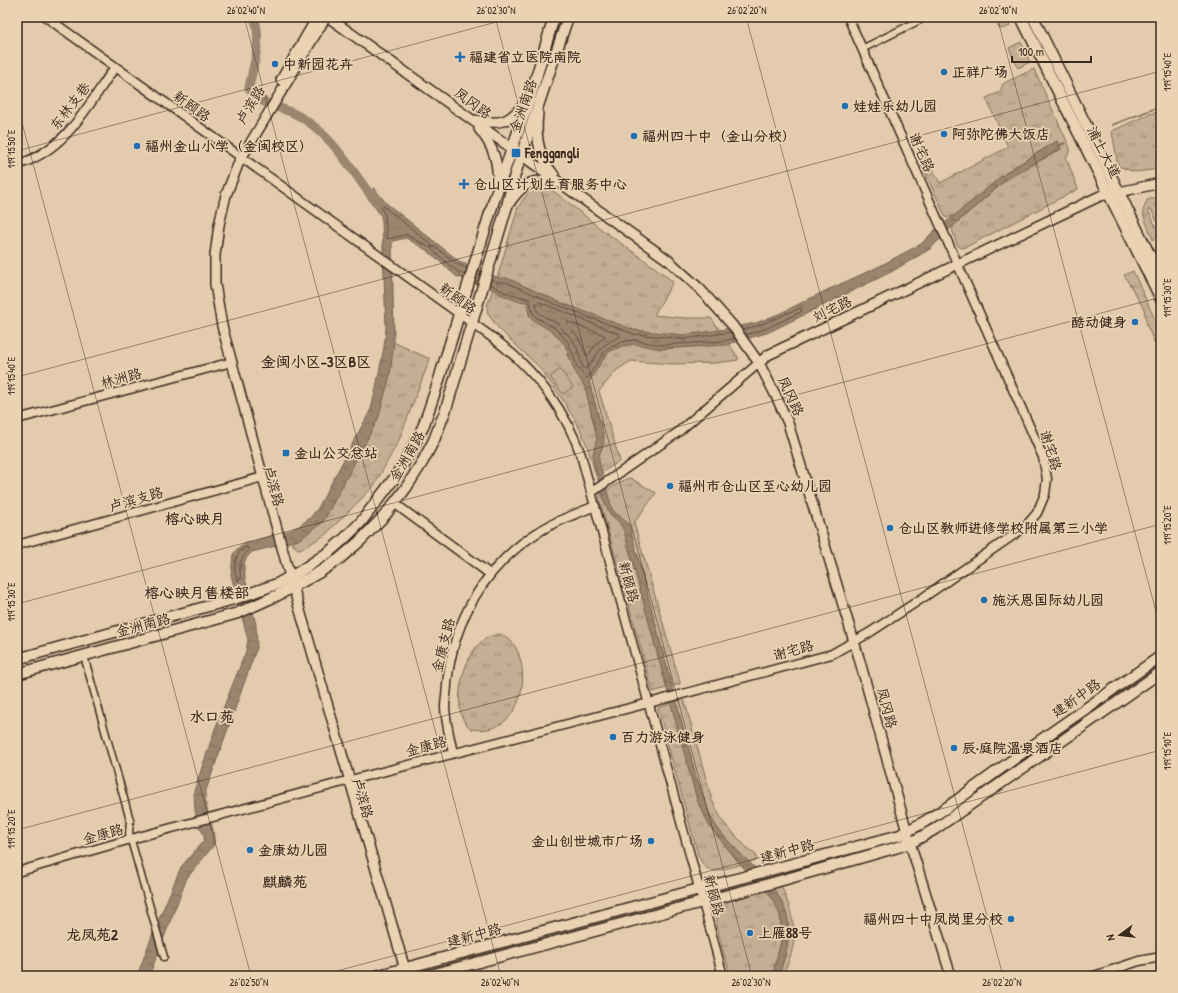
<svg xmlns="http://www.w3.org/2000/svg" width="1178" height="993" viewBox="0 0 1178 993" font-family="'Patrick Hand','LXGW WenKai TC',sans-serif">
  <defs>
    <pattern id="grass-tufts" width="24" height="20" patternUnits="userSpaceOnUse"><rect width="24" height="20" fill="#c5ae93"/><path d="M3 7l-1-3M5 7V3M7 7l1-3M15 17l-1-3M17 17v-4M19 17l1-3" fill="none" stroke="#a18e77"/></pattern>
    <pattern id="water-ripples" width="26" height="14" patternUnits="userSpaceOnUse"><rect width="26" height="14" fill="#9a856e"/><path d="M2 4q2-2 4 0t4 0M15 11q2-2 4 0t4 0" fill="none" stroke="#7f6d5a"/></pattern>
  </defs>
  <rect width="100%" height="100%" fill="#e4cbad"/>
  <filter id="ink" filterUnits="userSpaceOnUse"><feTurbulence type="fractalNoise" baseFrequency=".025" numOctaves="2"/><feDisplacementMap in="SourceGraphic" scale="8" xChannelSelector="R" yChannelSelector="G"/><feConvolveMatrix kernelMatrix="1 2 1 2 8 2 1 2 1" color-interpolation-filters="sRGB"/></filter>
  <g filter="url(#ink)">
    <g fill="url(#grass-tufts)" stroke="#806c58">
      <path d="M994,17H1006L1010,26L1002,29L999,28Z"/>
      <path d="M1021,42L1030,62L1018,68L1009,48Z"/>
      <path d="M1034,69L1070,148V152L1066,157L1078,189L966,247L962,248L958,246L952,230L954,225L1007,179L1061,149L1057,141L1008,171L954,216L946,218L918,157L926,156L940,183L1008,147L986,98L1000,92L1003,84L1006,82Z"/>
      <path d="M1161,111V169L1135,172L1118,166L1112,131L1149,114Z"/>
      <path d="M535,186H542L550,189L564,199L601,229L661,272L673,282L654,315L685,318H711L738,357V360L715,363L672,364L631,361L617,370L599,391L620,461L596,476L588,448L581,431L563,400L539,367L499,329L488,314L487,306L498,275L518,207L531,189Z"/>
      <path d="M1161,196V230L1151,209L1148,210L1159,233L1153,240L1144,217L1143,211L1147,200Z"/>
      <path d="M1133,271L1156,322L1161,335V357L1147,326L1144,309L1124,275Z"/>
      <path d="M393,342L430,359L399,440L374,486L325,535L303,548L298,549L292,544L322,521L358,452Z"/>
      <path d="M630,478L656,493L634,523L680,682V684L653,692L599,498L600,494L626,479Z"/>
      <path d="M499,634C535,642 533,739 471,729C468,726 465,723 463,719C453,698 465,649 487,638C490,636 495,635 499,634Z"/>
      <path d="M684,699L712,800L723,822L749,850L755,853L757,860L717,871C706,871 702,864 698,855L658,708Z"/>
      <path d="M781,886C789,903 797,927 793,947C791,957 786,966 783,976H731C727,963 713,924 718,912C721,906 727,902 732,899Z"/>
    </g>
    <path fill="#c5ae93" stroke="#806c58" d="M560,369L573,387L563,394L550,377Z"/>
    <path fill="url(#water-ripples)" stroke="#74614e" d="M1057,141L1061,149L1007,179L954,225L930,249L891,272L767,333L724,345L661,349L634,344L622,346L609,352L600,364L589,382L604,436L603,445L599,456V461L612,509C617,517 627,519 630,528L696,776C702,791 706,810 715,824C737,859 790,885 789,932C789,946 783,962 779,976H772L782,937L780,915L777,908L770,895L740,864L710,827L697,800L624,531L619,522L610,514L604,502L593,460L594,449L597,438L585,387L574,370L565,345L553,332L534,321L529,315L527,302L517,301L502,295L494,290L456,276L428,251L406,238L393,241L392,243L394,341L390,375L378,419L323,522L298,540L252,552L247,557L244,563V568L245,578L256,625L257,647L205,793C204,810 216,827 214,845L187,878L149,976H137L153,933L181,867L204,840V835L199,826L195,811L194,791L215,729L246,651L248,640L231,575L233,554L241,545L291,530L299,526L310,518L318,508L371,409L375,393L384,347L386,328L382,221L381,216L366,194L374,188L386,203L459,261L499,278H507L557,301L634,330L684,335L714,331L756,323L781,313L825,291L878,267L921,244L934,231L954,216L1008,171Z"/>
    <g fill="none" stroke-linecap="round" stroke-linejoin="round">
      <g stroke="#614e3e" stroke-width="1">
        <path d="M383,206L431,244L432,247H429L406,235L387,239L385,215L381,208Z"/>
        <path d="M465,275L458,272L432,250V247L434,246L457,264L467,268"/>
        <path d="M491,279L498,282H506L555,304L634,334L684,339L731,332"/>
        <path d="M490,284L504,292L529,299L533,313L537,318L555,328L568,342L578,368L586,378L588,377L606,350L621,342L634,340L661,345L724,341L735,338"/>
        <path d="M539,302L619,334L620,336L603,346L587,368L585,369L582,365L577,348L572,339L558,324L540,314L537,311L536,304Z"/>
        <path d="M568,322L604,335L605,337L598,342L588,355H586L578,337L567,325Z"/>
        <path d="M742,330L757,326L800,308L802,309L801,312L765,329L746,335"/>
        <path d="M247,547L249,550C239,559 239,567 241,579L238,581C232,571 234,550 247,547Z"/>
      </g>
      <g stroke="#74614e" stroke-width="1.5">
        <path d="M1112,125L1161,106"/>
        <path d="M1059,145L1065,143"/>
      </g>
      <path stroke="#9a856e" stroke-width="9" d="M254,17C263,41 253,64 249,88C258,104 278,106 293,113C330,130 351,170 375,201"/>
      <g stroke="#3b2a1e" stroke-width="9">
        <g id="minor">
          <path d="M862,49L926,17"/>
          <path d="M84,656L130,820L129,833L164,957"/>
        </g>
      </g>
      <g stroke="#3b2a1e" stroke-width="11">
        <g id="tertiary">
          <path d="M46,17L493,338C534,369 564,407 581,455L723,976"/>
          <path d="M17,165C67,149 87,107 115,67"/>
          <path d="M17,419L232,362"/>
          <path d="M592,492L677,433L759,363"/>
          <path d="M394,503L490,574"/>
          <path d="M17,545L263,477"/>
          <path d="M453,753C450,738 446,723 445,708C445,700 447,691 447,684C453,620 485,565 540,531C557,520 577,514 595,506"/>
          <path d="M17,872L131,839L343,782L649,703L832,654L869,633L924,597L1025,527L1037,513L1045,494L1047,479L1043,457L848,17"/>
          <path d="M1094,976L1139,961L1161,957"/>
        </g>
      </g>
      <g stroke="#3b2a1e" stroke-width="12">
        <g id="secondary">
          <path d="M326,17L239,162L226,195L219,225L215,255V284L222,326L287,566L407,976"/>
          <path d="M328,17L668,260L700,289L733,326L759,363L776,396L788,423L859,658L910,843L951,976"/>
          <path d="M281,80L317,17"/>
          <path d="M538,114C535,138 539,157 554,175"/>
          <path d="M476,120C505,127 511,119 530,98"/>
          <path d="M479,129C493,146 499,162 497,185"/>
          <path d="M508,205C523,183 532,177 559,183"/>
          <path d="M759,363L768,355L1100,196L1161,183"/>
        </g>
      </g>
      <g stroke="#3b2a1e" stroke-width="13">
        <g id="primary">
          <path d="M1021,17L1161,299"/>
          <path d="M1033,17L1161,278"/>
          <path d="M17,659L234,599L277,584L299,572L329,552L344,539L361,522L396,476L410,452L423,427L437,386L495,197L530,98L554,17"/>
          <path d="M17,674L238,613L278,595L318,573L338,560L360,541L386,514L406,488L423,461L434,440L446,409L507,206L515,174L568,17"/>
          <path d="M376,976L900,835L924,822L949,806L1025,751L1161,656"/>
          <path d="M427,976L769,884L898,847L914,841L935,829L1161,672"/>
        </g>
      </g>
      <use href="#minor" stroke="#ebd2b3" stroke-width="6"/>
      <use href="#tertiary" stroke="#ebd2b3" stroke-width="8"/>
      <use href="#secondary" stroke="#ebd2b3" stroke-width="9"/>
      <use href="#primary" stroke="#ebd2b3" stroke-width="10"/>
    </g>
  </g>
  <path fill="none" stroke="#3b2a1e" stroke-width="1" stroke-opacity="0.45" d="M244,17L501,976M495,17L752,976M746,17L1003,976M997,17L1161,630M17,104L251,976M17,151L515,17M17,377L1161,71M17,604L1161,297M17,830L1161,524M318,976L1161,750"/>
  <g fill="#1f6fb2" stroke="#ebd2b3" stroke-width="1.5">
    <path d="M458 51h4v4h4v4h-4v4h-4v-4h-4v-4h4z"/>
    <circle cx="275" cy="64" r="4"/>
    <circle cx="944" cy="72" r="4"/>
    <circle cx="845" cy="106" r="4"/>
    <circle cx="944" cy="134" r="4"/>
    <circle cx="634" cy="136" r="4"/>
    <circle cx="137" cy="146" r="4"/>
    <rect x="511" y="148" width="10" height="10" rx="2"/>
    <path d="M462 178h4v4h4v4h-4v4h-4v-4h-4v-4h4z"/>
    <circle cx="1135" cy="322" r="4"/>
    <rect x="282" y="449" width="8" height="8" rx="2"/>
    <circle cx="670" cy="486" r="4"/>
    <circle cx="890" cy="528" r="4"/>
    <circle cx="984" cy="600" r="4"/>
    <circle cx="613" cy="737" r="4"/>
    <circle cx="954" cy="748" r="4"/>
    <circle cx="651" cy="841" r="4"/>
    <circle cx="250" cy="850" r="4"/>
    <circle cx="1011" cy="919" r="4"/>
    <circle cx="750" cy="933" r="4"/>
  </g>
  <g text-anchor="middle" stroke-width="3.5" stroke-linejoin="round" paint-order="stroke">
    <g font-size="14" font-weight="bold" fill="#3b2a1e" stroke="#ebd2b3" text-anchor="start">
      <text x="469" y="62">福建省立医院南院</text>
      <text x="283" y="69">中新园花卉</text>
      <text x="952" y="77">正祥广场</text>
      <text x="853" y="111">娃娃乐幼儿园</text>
      <text x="952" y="139">阿弥陀佛大饭店</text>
      <text x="642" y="141">福州四十中（金山分校）</text>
      <text x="145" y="151">福州金山小学（金闽校区）</text>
      <text x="525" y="158">Fenggangli</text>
      <text x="473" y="189">仓山区计划生育服务中心</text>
      <text x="1127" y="327" text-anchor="end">酷动健身</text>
      <text x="294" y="458">金山公交总站</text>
      <text x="678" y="491">福州市仓山区至心幼儿园</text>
      <text x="898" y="533">仓山区教师进修学校附属第三小学</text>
      <text x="992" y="605">施沃恩国际幼儿园</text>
      <text x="621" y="742">百力游泳健身</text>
      <text x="962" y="753">辰·庭院温泉酒店</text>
      <text x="643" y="846" text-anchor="end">金山创世城市广场</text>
      <text x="258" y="855">金康幼儿园</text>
      <text x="1003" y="924" text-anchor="end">福州四十中凤岗里分校</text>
      <text x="758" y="938">上雁88号</text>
    </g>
    <g font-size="14" fill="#3b2a1e" stroke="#ebd2b3">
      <text transform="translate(473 103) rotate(36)" y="5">凤冈路</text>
      <text transform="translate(250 105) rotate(-59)" y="5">卢滨路</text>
      <text transform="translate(70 106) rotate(-52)" y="5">东林支巷</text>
      <text transform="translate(192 106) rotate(36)" y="5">新颐路</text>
      <text transform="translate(523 106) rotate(-71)" y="5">金洲南路</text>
      <text transform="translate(922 152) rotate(66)" y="5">谢宅路</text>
      <text transform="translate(1104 152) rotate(63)" y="5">浦上大道</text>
      <text transform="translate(458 298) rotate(36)" y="5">新颐路</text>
      <text transform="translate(832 309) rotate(-26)" y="5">刘宅路</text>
      <text transform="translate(121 378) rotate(-15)" y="5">林洲路</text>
      <text transform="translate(791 396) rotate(65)" y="5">凤冈路</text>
      <text transform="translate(1051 450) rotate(73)" y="5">谢宅路</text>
      <text transform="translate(407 456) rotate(-60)" y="5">金洲南路</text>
      <text transform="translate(274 486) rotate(75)" y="5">卢滨路</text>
      <text transform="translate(136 499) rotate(-16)" y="5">卢滨支路</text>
      <text transform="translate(629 582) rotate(75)" y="5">新颐路</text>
      <text transform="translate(143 625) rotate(-15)" y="5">金洲南路</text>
      <text transform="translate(443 645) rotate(-76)" y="5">金康支路</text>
      <text transform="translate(793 650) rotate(-15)" y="5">谢宅路</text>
      <text transform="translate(1076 698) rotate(-35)" y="5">建新中路</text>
      <text transform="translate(887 708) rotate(75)" y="5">凤冈路</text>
      <text transform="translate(426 746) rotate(-15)" y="5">金康路</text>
      <text transform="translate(363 798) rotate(74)" y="5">卢滨路</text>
      <text transform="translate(103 834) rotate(-16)" y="5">金康路</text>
      <text transform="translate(787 851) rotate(-15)" y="5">建新中路</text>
      <text transform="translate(714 895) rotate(75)" y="5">新颐路</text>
      <text transform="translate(474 935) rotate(-15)" y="5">建新中路</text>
    </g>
    <g font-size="15" font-weight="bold" fill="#3b2a1e" stroke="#ebd2b3">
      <text x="316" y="367">金闽小区-3区B区</text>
      <text x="195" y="524">榕心映月</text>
      <text x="197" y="598">榕心映月售楼部</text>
      <text x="212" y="722">水口苑</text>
      <text x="285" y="887">麒麟苑</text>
      <text x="92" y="940">龙凤苑2</text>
    </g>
  </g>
  <rect width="1178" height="993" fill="none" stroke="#ebd2b3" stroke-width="44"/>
  <g transform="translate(1120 935) rotate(255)" stroke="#ebd2b3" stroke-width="3" paint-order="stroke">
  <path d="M0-3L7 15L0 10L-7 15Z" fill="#3b2a1e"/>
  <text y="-6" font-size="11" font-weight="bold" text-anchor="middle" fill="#3b2a1e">N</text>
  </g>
  <path d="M1012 56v6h79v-6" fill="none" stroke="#3b2a1e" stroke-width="2"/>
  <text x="1018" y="56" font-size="12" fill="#3b2a1e" stroke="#ebd2b3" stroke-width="3" paint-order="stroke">100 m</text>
  <rect x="22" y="22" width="1134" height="949" fill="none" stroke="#3b2a1e" stroke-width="1.5"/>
  <g font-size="10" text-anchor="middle" fill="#3b2a1e">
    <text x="246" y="14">26°02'40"N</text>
    <text x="496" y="14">26°02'30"N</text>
    <text x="747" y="14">26°02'20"N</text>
    <text x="998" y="14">26°02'10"N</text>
    <text transform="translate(1167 72) rotate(-90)" y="4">119°15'40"E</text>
    <text transform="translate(11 149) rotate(-90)" y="4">119°15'50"E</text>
    <text transform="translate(1167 298) rotate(-90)" y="4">119°15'30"E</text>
    <text transform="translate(11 376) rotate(-90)" y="4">119°15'40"E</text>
    <text transform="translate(1167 525) rotate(-90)" y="4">119°15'20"E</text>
    <text transform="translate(11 602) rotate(-90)" y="4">119°15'30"E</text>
    <text transform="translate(1167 751) rotate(-90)" y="4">119°15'10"E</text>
    <text transform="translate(11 829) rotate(-90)" y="4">119°15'20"E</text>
    <text x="249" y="986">26°02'50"N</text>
    <text x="500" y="986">26°02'40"N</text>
    <text x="751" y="986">26°02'30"N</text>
    <text x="1002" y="986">26°02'20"N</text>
  </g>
</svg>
